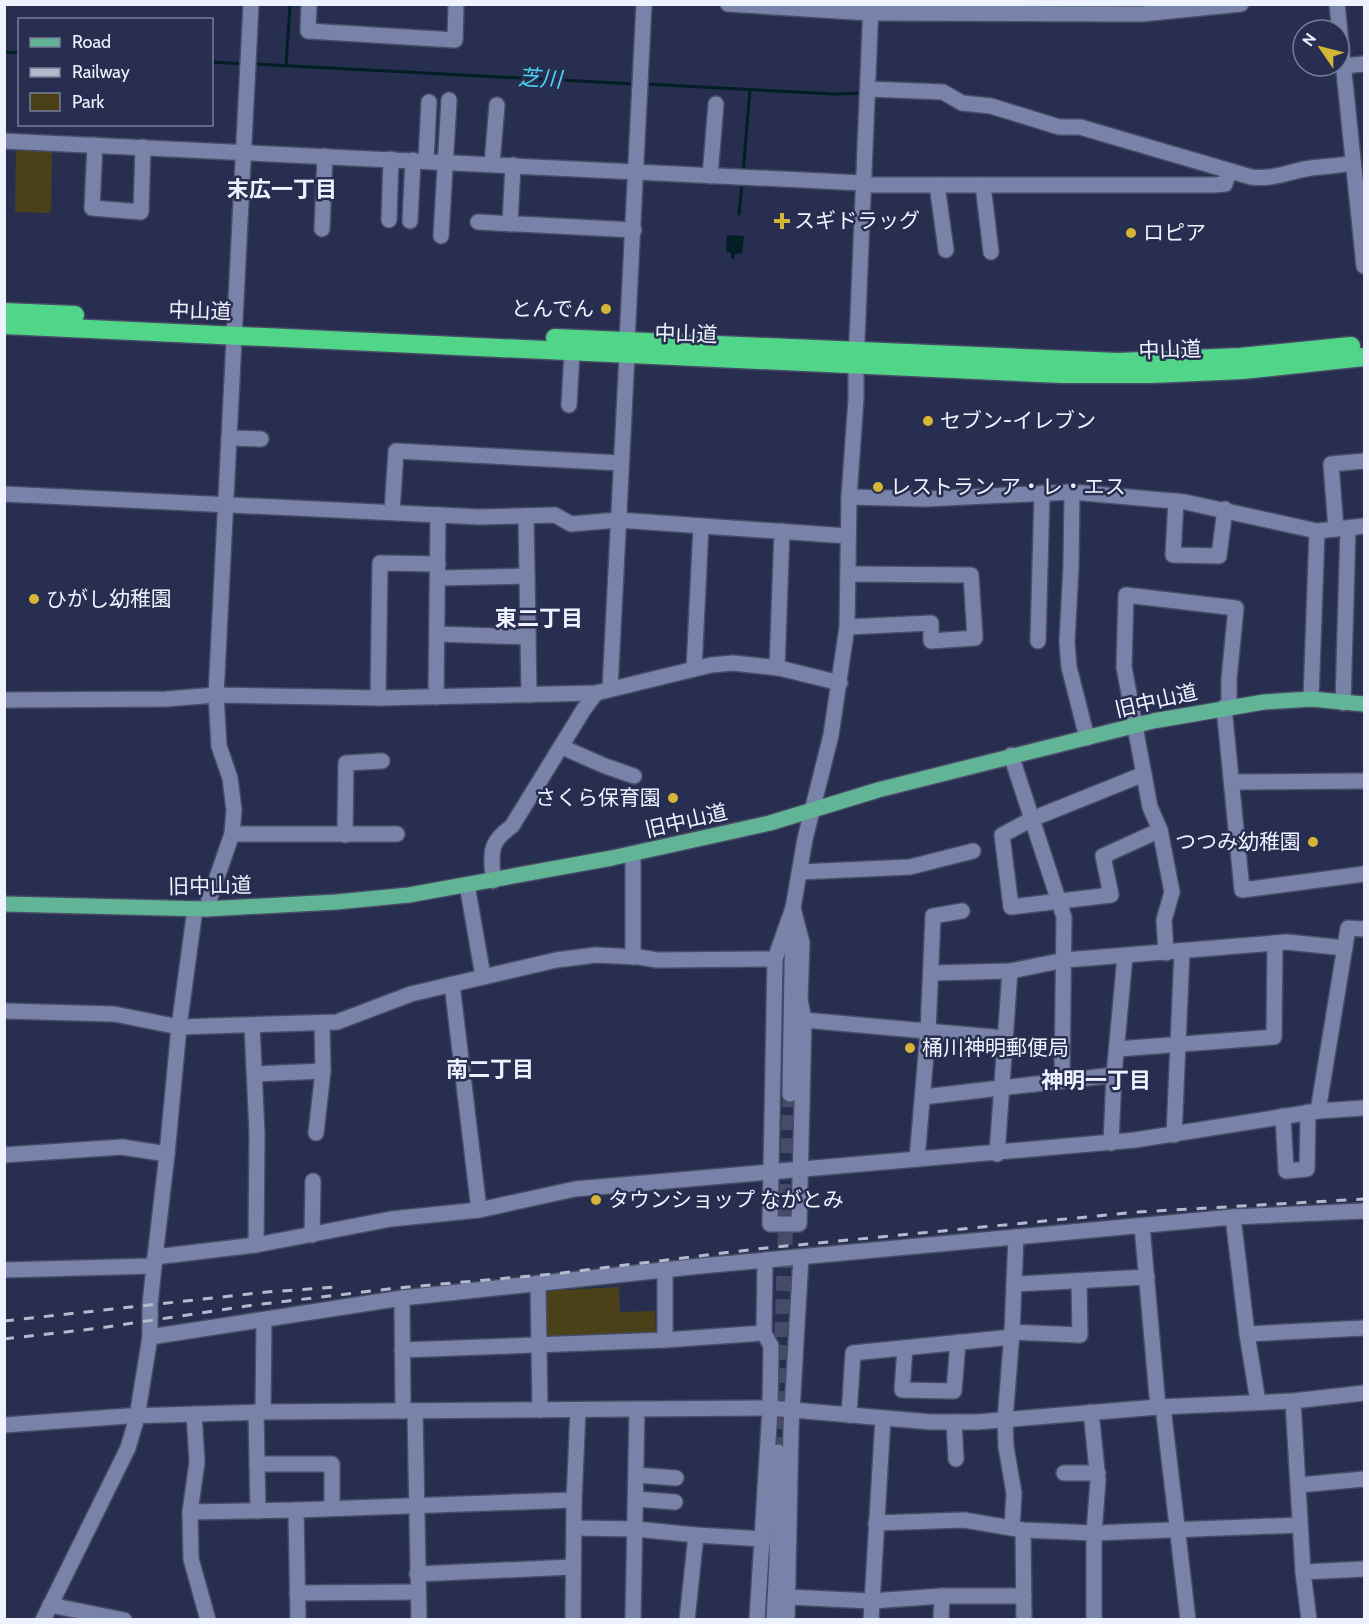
<svg xmlns="http://www.w3.org/2000/svg" width="1369" height="1624" viewBox="0 0 1369 1624" font-family="Cabin,'Noto Sans JP',sans-serif">
  <rect width="100%" height="100%" fill="#282e50"/>
  <g fill="#4b4119">
    <path d="M16,145H52L51,213L15,212Z"/>
    <path d="M619,1287L620,1312L655,1311L656,1334L547,1339L545,1291Z"/>
  </g>
  <path fill="#011e24" d="M727,235L744,236L742,253L735,254L734,259H731V253L726,251Z"/>
  <g fill="none" stroke-linecap="round" stroke-linejoin="round">
    <g stroke="#011e24" stroke-width="3">
      <path d="M4,52L20,53"/>
      <path d="M212,62L243,64"/>
      <path d="M252,64L635,84"/>
      <path d="M286,66L290,4"/>
      <path d="M645,84L834,94L863,93"/>
      <path d="M743,173L750,90"/>
      <path d="M739,214L742,183"/>
    </g>
    <path stroke="#464b6a" stroke-width="15" stroke-dasharray="15 8" stroke-linecap="butt" d="M778,1452L790,1094"/>
    <g stroke="#474b65" stroke-width="18">
      <g id="minor">
        <path d="M309,4L308,31L455,40L456,4"/>
        <path d="M728,4L870,13L1142,14L1241,4"/>
        <path d="M1337,4L1364,266"/>
        <path d="M1343,66L1364,64"/>
        <path d="M868,89L943,92L962,103L991,106L1059,127H1080L1251,177C1274,180 1289,171 1311,168C1325,166 1339,166 1353,163"/>
        <path d="M4,141L863,183"/>
        <path d="M95,145L92,208L141,212L143,147"/>
        <path d="M426,160L429,102"/>
        <path d="M492,164L497,105"/>
        <path d="M710,176L716,104"/>
        <path d="M863,185H1214L1225,184L1229,171"/>
        <path d="M937,185L946,250"/>
        <path d="M983,185L991,252"/>
        <path d="M389,220L391,159"/>
        <path d="M410,221L413,160"/>
        <path d="M478,222L634,230"/>
        <path d="M510,224L513,165"/>
        <path d="M322,229L325,156"/>
        <path d="M441,236L449,100"/>
        <path d="M627,341L644,4"/>
        <path d="M569,405L572,352"/>
        <path d="M229,438L261,439"/>
        <path d="M1072,492L1071,566L1067,642L1069,667L1087,738"/>
        <path d="M4,494L480,517L555,515L571,524L618,520L848,536"/>
        <path d="M849,497L925,499L1072,492L1185,502L1317,531L1364,526"/>
        <path d="M1176,501L1173,555L1219,556L1225,509"/>
        <path d="M392,512L396,451L621,463"/>
        <path d="M526,516L529,695"/>
        <path d="M1336,529L1331,464L1364,461"/>
        <path d="M438,578L527,576"/>
        <path d="M847,627L931,623V641L975,638L971,575L848,574"/>
        <path d="M437,634L528,637"/>
        <path d="M1038,641L1042,493"/>
        <path d="M777,668L782,531"/>
        <path d="M694,669L701,526"/>
        <path d="M610,689L627,355"/>
        <path d="M436,697L438,515"/>
        <path d="M378,698L380,563L438,564"/>
        <path d="M1311,699L1317,531"/>
        <path d="M4,700L166,699L216,695L381,698L596,693L711,665L733,663L779,668L840,683"/>
        <path d="M1343,703L1348,528"/>
        <path d="M1224,707L1242,890L1364,874"/>
        <path d="M562,747L605,766L634,776"/>
        <path d="M1011,755L1064,917L1062,1080"/>
        <path d="M1144,774L1032,819L1002,835L1011,907L1111,895L1103,856L1160,830"/>
        <path d="M1232,782L1364,781"/>
        <path d="M232,834H397"/>
        <path d="M345,835L346,763L382,761"/>
        <path d="M633,854V957"/>
        <path d="M800,872L910,867L973,851"/>
        <path d="M493,881C492,853 487,844 512,826L584,709L596,693"/>
        <path d="M467,885L483,976"/>
        <path d="M793,908L802,943L800,1000L804,1020L799,1224H770L775,959Z"/>
        <path d="M206,909L232,834L234,810L230,778L219,746L216,695L251,4"/>
        <path d="M1166,953L1164,920L1172,892L1160,830L1150,807L1124,667L1126,595L1236,608L1229,679V707"/>
        <path d="M932,973L1010,971L1065,960L1287,942L1345,948"/>
        <path d="M452,984L479,1210"/>
        <path d="M4,1011L114,1014L179,1027L337,1022L411,994L556,960L596,955L639,957L657,960L775,959"/>
        <path d="M804,1020L1005,1038"/>
        <path d="M252,1025L257,1134L256,1245"/>
        <path d="M1117,1049L1274,1037L1275,943"/>
        <path d="M255,1074L323,1071"/>
        <path d="M790,1094L793,908L805,839L831,735L847,627L849,497L856,399V364L871,4"/>
        <path d="M923,1097L1114,1075"/>
        <path d="M1318,1111L1348,928L1364,929"/>
        <path d="M1283,1116L1286,1171L1307,1169L1308,1112"/>
        <path d="M316,1133L323,1071L322,1023"/>
        <path d="M1174,1135L1182,952"/>
        <path d="M1111,1143L1114,1075L1125,956"/>
        <path d="M997,1154L1010,971"/>
        <path d="M4,1155L122,1147L167,1154"/>
        <path d="M917,1159L928,1031L933,916L962,911"/>
        <path d="M1233,1217L1247,1334L1258,1402"/>
        <path d="M1142,1226L1158,1407"/>
        <path d="M312,1235L313,1181"/>
        <path d="M1016,1237L1014,1284L1147,1277"/>
        <path d="M155,1257L256,1245L391,1219L479,1210L575,1189L1135,1140L1318,1111L1364,1108"/>
        <path d="M4,1270L154,1266"/>
        <path d="M665,1270V1340"/>
        <path d="M538,1283L540,1410"/>
        <path d="M402,1298L403,1411"/>
        <path d="M1012,1332L1080,1335L1079,1281"/>
        <path d="M1247,1334L1364,1328"/>
        <path d="M150,1337L402,1298L701,1266L1233,1217L1364,1211"/>
        <path d="M905,1348L902,1390L954,1391L958,1342"/>
        <path d="M402,1350L665,1340L764,1333"/>
        <path d="M1293,1401L1303,1572L1309,1620"/>
        <path d="M1163,1407L1188,1620"/>
        <path d="M415,1411L419,1620"/>
        <path d="M256,1412L258,1511"/>
        <path d="M263,1412L264,1320"/>
        <path d="M1091,1412L1098,1480L1094,1533V1620"/>
        <path d="M194,1414L197,1462L190,1512L191,1559L208,1620"/>
        <path d="M849,1415L853,1353L1012,1337"/>
        <path d="M954,1422L956,1459"/>
        <path d="M4,1425L128,1416L263,1412L770,1408L931,1422H977L1158,1407L1293,1401L1364,1393"/>
        <path d="M257,1464H332V1508"/>
        <path d="M1064,1473H1098"/>
        <path d="M636,1475L676,1478"/>
        <path d="M1299,1485L1364,1479"/>
        <path d="M636,1499L675,1502"/>
        <path d="M296,1510L298,1620"/>
        <path d="M190,1512L296,1510L574,1500"/>
        <path d="M876,1523L964,1520L1023,1530L1094,1533L1300,1525"/>
        <path d="M574,1528L636,1529L696,1535L764,1539"/>
        <path d="M1012,1528L1014,1493L1006,1447L1005,1420L1012,1332L1014,1284"/>
        <path d="M1023,1530L1024,1620"/>
        <path d="M1303,1572L1364,1569"/>
        <path d="M417,1574L572,1567"/>
        <path d="M297,1593L418,1592"/>
        <path d="M788,1597L872,1601L942,1596H1024"/>
        <path d="M50,1605L124,1620"/>
        <path d="M43,1620L128,1448L137,1417L150,1337V1305L154,1266L167,1154L179,1027L195,909"/>
        <path d="M573,1620L574,1500L578,1410"/>
        <path d="M633,1620L637,1409"/>
        <path d="M687,1620L696,1535"/>
        <path d="M757,1620L770,1408L771,1346L764,1333L765,1260"/>
        <path d="M774,1620L777,1562L778,1452"/>
        <path d="M787,1620L791,1428L801,1257"/>
        <path d="M871,1620L883,1418"/>
        <path d="M941,1620L942,1596"/>
      </g>
    </g>
    <g stroke="#474b65" stroke-width="18">
      <path id="major" d="M4,904L206,909L336,902L409,895L612,858L770,823L878,790L1153,721L1264,702L1311,699L1364,704"/>
    </g>
    <g stroke="#474b65" stroke-width="21">
      <g id="highway">
        <path d="M4,312L75,315"/>
        <path d="M4,325L1062,374H1151L1243,370L1364,357"/>
        <path d="M555,338L1118,362L1240,357L1351,346"/>
      </g>
    </g>
    <use href="#minor" stroke="#7982a9" stroke-width="15"/>
    <use href="#major" stroke="#61b496" stroke-width="15"/>
    <use href="#highway" stroke="#51d589" stroke-width="18"/>
    <g stroke="#b4b9cc" stroke-width="3" stroke-dasharray="10 10" stroke-linecap="butt">
      <path d="M4,1321L267,1292L336,1287"/>
      <path d="M4,1339L100,1328L254,1305L397,1288L553,1274L756,1249L1138,1212L1364,1199"/>
    </g>
  </g>
  <g fill="#d5b535" stroke="#282e50" stroke-width="2">
    <path d="M779 212h6v6h6v6h-6v6h-6v-6h-6v-6h6z"/>
    <circle cx="1131" cy="233" r="6"/>
    <circle cx="606" cy="309" r="6"/>
    <circle cx="928" cy="421" r="6"/>
    <circle cx="878" cy="487" r="6"/>
    <circle cx="34" cy="599" r="6"/>
    <circle cx="673" cy="798" r="6"/>
    <circle cx="1313" cy="842" r="6"/>
    <circle cx="910" cy="1048" r="6"/>
    <circle cx="596" cy="1200" r="6"/>
  </g>
  <g text-anchor="middle" stroke-width="5" stroke-linejoin="round" paint-order="stroke">
    <g font-size="21" fill="#eef2ff" stroke="#282e50" text-anchor="start">
      <text x="794" y="228">スギドラッグ</text>
      <text x="1143" y="240">ロピア</text>
      <text x="594" y="316" text-anchor="end">とんでん</text>
      <text x="940" y="428">セブン-イレブン</text>
      <text x="890" y="494">レストラン ア・レ・エス</text>
      <text x="46" y="606">ひがし幼稚園</text>
      <text x="661" y="805" text-anchor="end">さくら保育園</text>
      <text x="1301" y="849" text-anchor="end">つつみ幼稚園</text>
      <text x="922" y="1055">桶川神明郵便局</text>
      <text x="608" y="1207">タウンショップ ながとみ</text>
    </g>
    <g font-size="21" fill="#eef2ff" stroke="#282e50">
      <text transform="translate(200 311) rotate(2)" y="7">中山道</text>
      <text transform="translate(686 334) rotate(2)" y="7">中山道</text>
      <text transform="translate(1170 350) rotate(-2)" y="7">中山道</text>
      <text transform="translate(1156 701) rotate(-13)" y="7">旧中山道</text>
      <text transform="translate(686 821) rotate(-13)" y="7">旧中山道</text>
      <text transform="translate(210 886) rotate(-1)" y="7">旧中山道</text>
    </g>
    <g font-size="22" font-style="italic" fill="#4cd6f3" stroke="#282e50">
      <text transform="translate(540 78) rotate(3)" y="8">芝川</text>
    </g>
    <g font-size="22" font-weight="bold" fill="#eef2ff" stroke="#282e50">
      <text x="282" y="197">末広一丁目</text>
      <text x="539" y="626">東二丁目</text>
      <text x="490" y="1077">南二丁目</text>
      <text x="1096" y="1088">神明一丁目</text>
    </g>
  </g>
  <rect width="1369" height="1624" fill="none" stroke="#eef2ff" stroke-width="12"/>
  <rect x="18" y="18" width="195" height="108" fill="#282e50" stroke="#777c96" stroke-width="1.5"/>
  <rect x="30" y="38" width="30" height="9" fill="#61b496" stroke="#777c96" stroke-width="1.5"/>
  <text x="72" y="48" font-size="18" fill="#eef2ff">Road</text>
  <rect x="30" y="68" width="30" height="9" fill="#b4b9cc" stroke="#777c96" stroke-width="1.5"/>
  <text x="72" y="78" font-size="18" fill="#eef2ff">Railway</text>
  <rect x="30" y="93" width="30" height="18" fill="#4b4119" stroke="#777c96" stroke-width="1.5"/>
  <text x="72" y="108" font-size="18" fill="#eef2ff">Park</text>
  <g transform="translate(1321 48) rotate(305)"><circle r="28" fill="#282e50" stroke="#777c96" stroke-width="1.5"/>
  <path d="M0-4.5L10 22L0 15L-10 22Z" fill="#d5b535"/>
  <text y="-9" font-size="16" font-weight="bold" text-anchor="middle" fill="#eef2ff">N</text>
  </g>
</svg>
